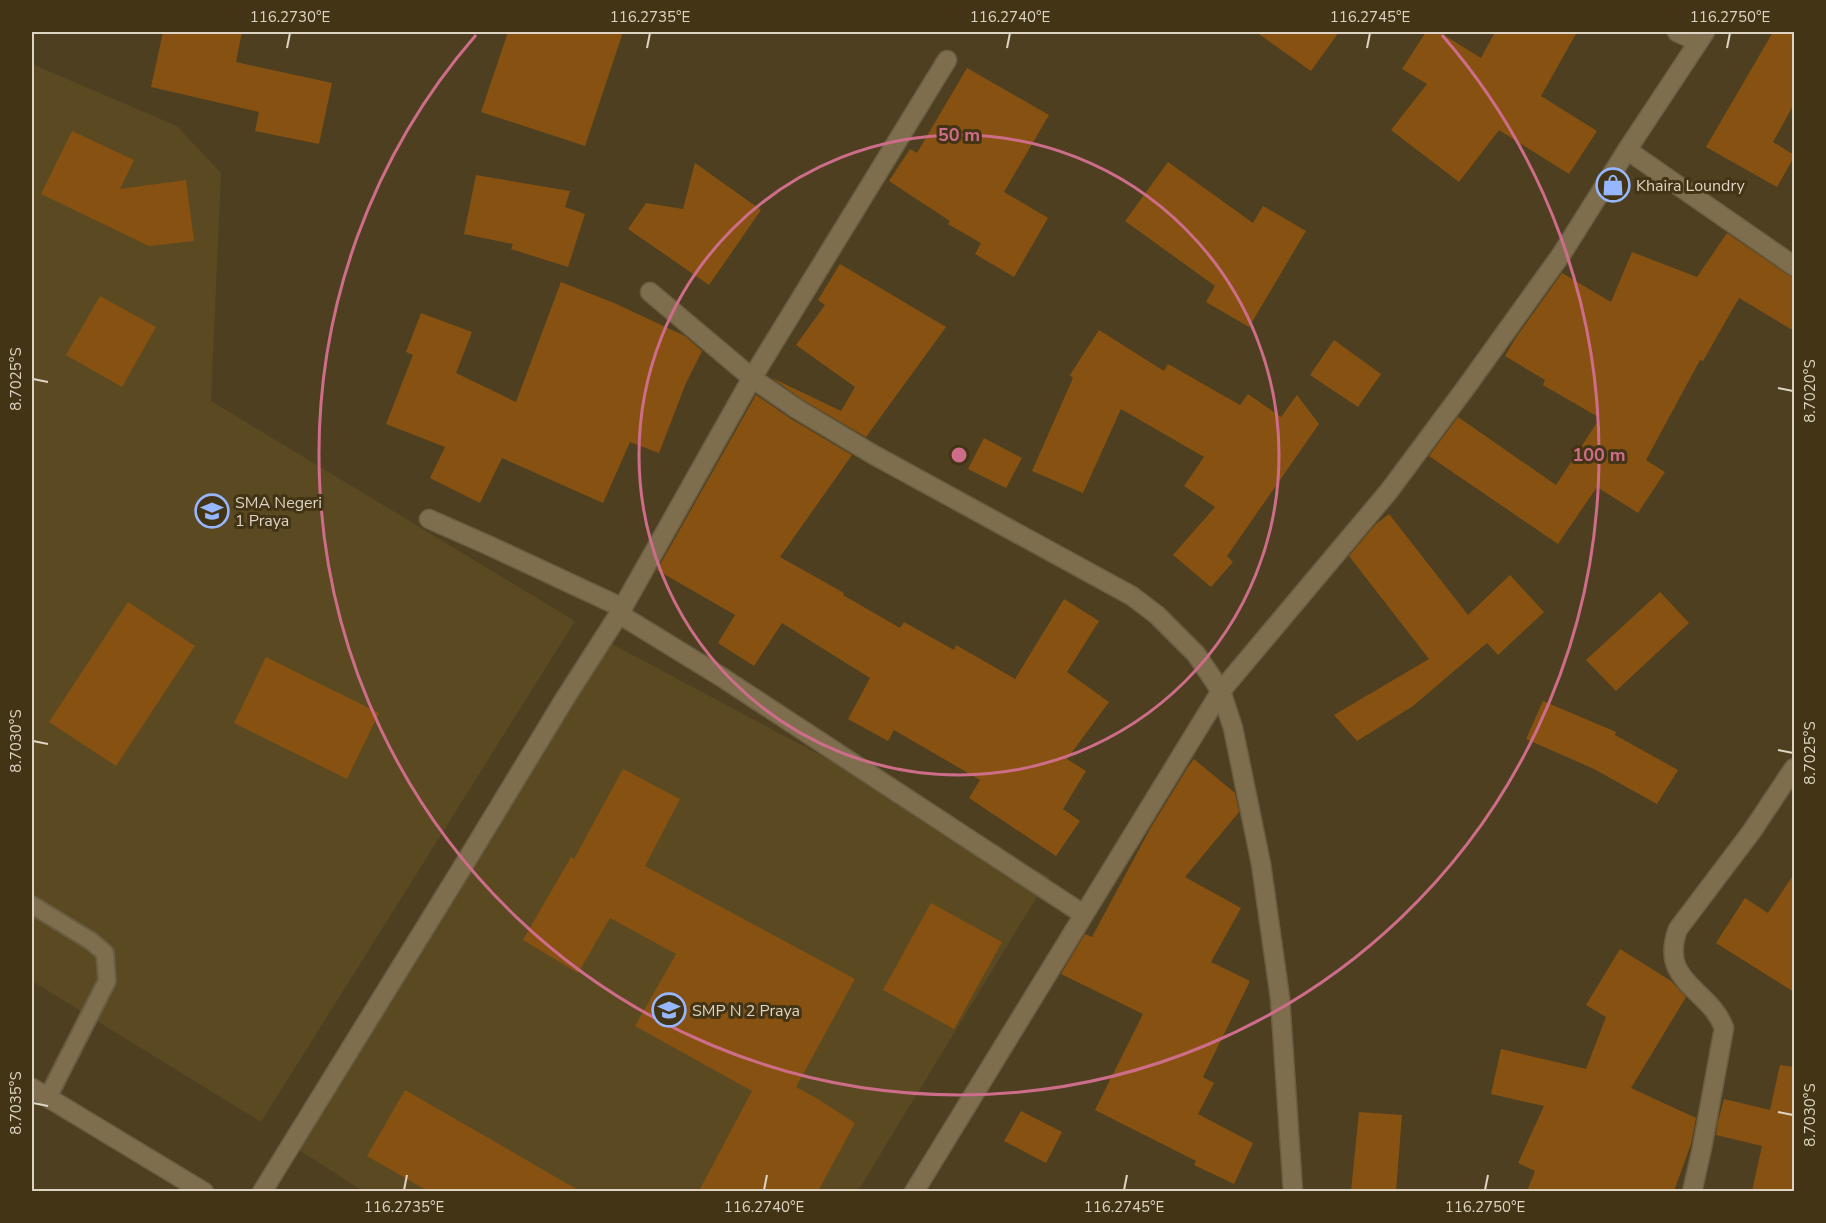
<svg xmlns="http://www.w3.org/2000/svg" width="1826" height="1223" viewBox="0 0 1826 1223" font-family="'Nunito Sans',sans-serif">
  <rect width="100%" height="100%" fill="#4d3f20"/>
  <g fill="#5b4922">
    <path d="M32,64L177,126L221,173L211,401L575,621L261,1122L32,981Z"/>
    <path d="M597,636L1049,877L858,1191H363L288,1143Z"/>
  </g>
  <g fill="#875211">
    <path d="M163,32H242L236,62L332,83L319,144L255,131L259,112L151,87Z"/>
    <path d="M508,32H623L585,146L481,112Z"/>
    <path d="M1256,32H1339L1311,71Z"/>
    <path d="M1426,32H1439L1481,58L1495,32H1577L1541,96L1597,131L1569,174L1499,130L1459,182L1391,130L1427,84L1402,69Z"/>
    <path d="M1773,32H1794V104L1773,142L1794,155V157L1777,187L1706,147Z"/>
    <path d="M967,68L1049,115L1004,192L1048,218L1014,277L975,254L981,243L948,224L950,221L889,181L910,149L917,153Z"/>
    <path d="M72,131L134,160L120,189L186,180L194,241L149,246L41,194Z"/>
    <path d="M1168,162L1253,223L1263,206L1306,231L1249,327L1206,302L1215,286L1125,221Z"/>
    <path d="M695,163L761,210L709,285L628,229L646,203L683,209Z"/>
    <path d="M476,175L570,191L565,207L585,214L568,267L511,249L513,244L464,234Z"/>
    <path d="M1727,233L1788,275L1794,277V331L1739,298L1703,361L1700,360L1646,460L1665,472L1638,513L1597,487L1558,544L1429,456L1458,417L1556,485L1600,418L1543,385L1545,380L1505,356L1517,336L1562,273L1611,302L1632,252L1697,277Z"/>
    <path d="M840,264L946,327L866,437L803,400L772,378L841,411L855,387L796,345L825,305L818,300Z"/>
    <path d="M561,282L614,303L685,336L702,351L686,383L659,453L630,442L603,503L502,458L480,503L430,478L445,447L386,424L413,355L406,352L421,313L472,332L456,373L516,402Z"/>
    <path d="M100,296L156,327L122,387L66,355Z"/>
    <path d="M1099,330L1164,371L1168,364L1240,405L1248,394L1281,417L1297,395L1319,424L1227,556L1233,562L1211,587L1173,555L1215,507L1184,486L1204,457L1121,409L1083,493L1032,471L1073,378L1070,375Z"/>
    <path d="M1334,340L1381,374L1358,407L1310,375Z"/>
    <path d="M756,395L791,419L852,455L780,557L844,593L843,595L900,628L904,622L954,650L956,645L1015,679L1064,599L1099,621L1067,672L1109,702L1067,759L1086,771L1063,809L1080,821L1056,856L969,798L980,780L894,730L888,741L848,719L870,678L782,623L754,666L718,643L735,615L657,570Z"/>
    <path d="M984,438L1022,458L1006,488L968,469Z"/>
    <path d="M1389,514L1468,615L1510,575L1544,612L1498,655L1487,643L1413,706L1357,741L1334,715L1429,659L1349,556L1376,524Z"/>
    <path d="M1660,592L1689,623L1616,691L1586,660Z"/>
    <path d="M128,602L195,646L116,766L49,722Z"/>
    <path d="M266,657L379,713L347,779L234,723Z"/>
    <path d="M1543,701L1616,732L1615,735L1678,770L1657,804L1594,769L1526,739Z"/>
    <path d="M1194,759L1235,793L1239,812L1185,877L1241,908L1211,962L1250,981L1203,1077L1214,1083L1198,1114L1253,1143L1234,1184L1194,1165L1196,1161L1095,1110L1143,1014L1061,974L1085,934L1092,937L1150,829L1188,767Z"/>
    <path d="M623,769L680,799L645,866L855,979L796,1087L818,1099L855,1123L818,1191H699L752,1091L635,1026L676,954L610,918L578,973L523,940L571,857L574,859Z"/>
    <path d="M1794,874V992L1716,943L1745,898L1768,913Z"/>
    <path d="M931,903L1002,942L954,1029L883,990Z"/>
    <path d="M1620,949L1671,981L1686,997L1631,1088L1696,1118L1691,1144L1674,1191H1527L1535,1171L1518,1163L1544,1106L1491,1094L1501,1049L1586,1069L1606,1017L1586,1005Z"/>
    <path d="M1780,1065L1794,1067V1191H1752L1762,1146L1716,1135L1718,1122L1724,1099L1770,1110Z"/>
    <path d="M405,1090L580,1191H428L367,1156Z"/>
    <path d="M1021,1111L1062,1132L1046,1163L1004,1141Z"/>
    <path d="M1359,1112L1402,1115L1396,1191H1351Z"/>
  </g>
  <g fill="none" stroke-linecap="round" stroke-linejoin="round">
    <g stroke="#695d42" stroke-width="20">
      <path id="lane" d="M32,905L91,941L105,953L107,981L48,1097"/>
    </g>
    <g stroke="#695d42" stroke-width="21">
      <g id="street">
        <path d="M1677,32L1698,42"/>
        <path d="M1627,150L1794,266"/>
        <path d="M650,292L752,378L797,409L874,455L1132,596L1157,615L1196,654L1221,691L1233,728L1261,864L1280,998L1293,1192"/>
        <path d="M429,519L490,546L623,608"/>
        <path d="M619,614L720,676L1083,914"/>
        <path d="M262,1192L465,863L564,700L619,614L752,378L947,60"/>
        <path d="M914,1192L1221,691L1389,491L1467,386L1561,255L1627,150L1705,32"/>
        <path d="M1692,1192L1702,1148L1724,1028C1710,989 1658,982 1678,929L1752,831L1794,768"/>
      </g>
    </g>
    <g stroke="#695d42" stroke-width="21">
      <path id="secondary" d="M32,1088L204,1192"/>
    </g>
    <use href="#lane" stroke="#7e6e4e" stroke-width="16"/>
    <use href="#street" stroke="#7e6e4e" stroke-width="18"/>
    <use href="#secondary" stroke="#7e6e4e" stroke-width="18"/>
  </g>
  <path fill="none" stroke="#ddd4c3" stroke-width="2" d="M287,48L290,33M647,48L650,33M1007,48L1010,33M1367,48L1370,33M1727,48L1730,33M33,379L48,382M1778,388L1793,391M33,741L48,744M1778,750L1793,753M33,1103L48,1106M1778,1112L1793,1115M404,1190L407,1175M764,1190L767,1175M1124,1190L1127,1175M1485,1190L1488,1175"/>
  <g fill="none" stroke="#ce6d8a" stroke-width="3">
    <circle cx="959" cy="455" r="320"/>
    <path d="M1442 35A640 640 0 1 1 476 35"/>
  </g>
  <defs>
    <g id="shop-ring" transform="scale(1.725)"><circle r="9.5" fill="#433415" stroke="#96b6fd" stroke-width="1.5"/><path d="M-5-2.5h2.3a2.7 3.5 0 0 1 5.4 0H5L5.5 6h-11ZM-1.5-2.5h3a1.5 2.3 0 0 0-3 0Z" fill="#96b6fd"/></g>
    <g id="school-ring" transform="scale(1.725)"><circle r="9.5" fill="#433415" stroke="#96b6fd" stroke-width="1.5"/><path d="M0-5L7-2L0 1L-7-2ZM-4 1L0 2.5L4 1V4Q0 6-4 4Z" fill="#96b6fd"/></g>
  </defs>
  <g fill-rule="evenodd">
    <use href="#shop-ring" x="1613" y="185"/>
    <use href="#school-ring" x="212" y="511"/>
    <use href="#school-ring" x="669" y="1010"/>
  </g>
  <g text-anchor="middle" stroke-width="6" stroke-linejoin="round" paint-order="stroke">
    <g font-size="16" fill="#ddd4c3" stroke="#433415" text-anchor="start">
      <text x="1636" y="191">Khaira Loundry</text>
      <text x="235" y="508">SMA Negeri<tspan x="235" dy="18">1 Praya</tspan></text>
      <text x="692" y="1016">SMP N 2 Praya</text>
    </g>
  </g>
  <circle cx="959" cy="455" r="9" fill="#ce6d8a" stroke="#433415" stroke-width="3"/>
  <g font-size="18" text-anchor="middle" font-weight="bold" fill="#ce6d8a" stroke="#433415" stroke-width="6" stroke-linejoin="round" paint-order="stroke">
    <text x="959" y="141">50 m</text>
    <text x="1599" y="461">100 m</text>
  </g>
  <rect width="1826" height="1223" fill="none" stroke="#433415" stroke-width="66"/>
  <rect x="33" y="33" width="1760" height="1157" fill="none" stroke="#ddd4c3" stroke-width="2"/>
  <g font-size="15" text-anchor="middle" fill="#ddd4c3">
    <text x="290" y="22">116.2730°E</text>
    <text x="650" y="22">116.2735°E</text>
    <text x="1010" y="22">116.2740°E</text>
    <text x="1370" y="22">116.2745°E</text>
    <text x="1730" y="22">116.2750°E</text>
    <text transform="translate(16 379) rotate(-90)" y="5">8.7025°S</text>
    <text transform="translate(1810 391) rotate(-90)" y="5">8.7020°S</text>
    <text transform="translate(16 741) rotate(-90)" y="5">8.7030°S</text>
    <text transform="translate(1810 753) rotate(-90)" y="5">8.7025°S</text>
    <text transform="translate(16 1103) rotate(-90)" y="5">8.7035°S</text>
    <text transform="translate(1810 1115) rotate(-90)" y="5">8.7030°S</text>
    <text x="404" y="1212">116.2735°E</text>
    <text x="764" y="1212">116.2740°E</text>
    <text x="1124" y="1212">116.2745°E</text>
    <text x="1485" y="1212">116.2750°E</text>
  </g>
</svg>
